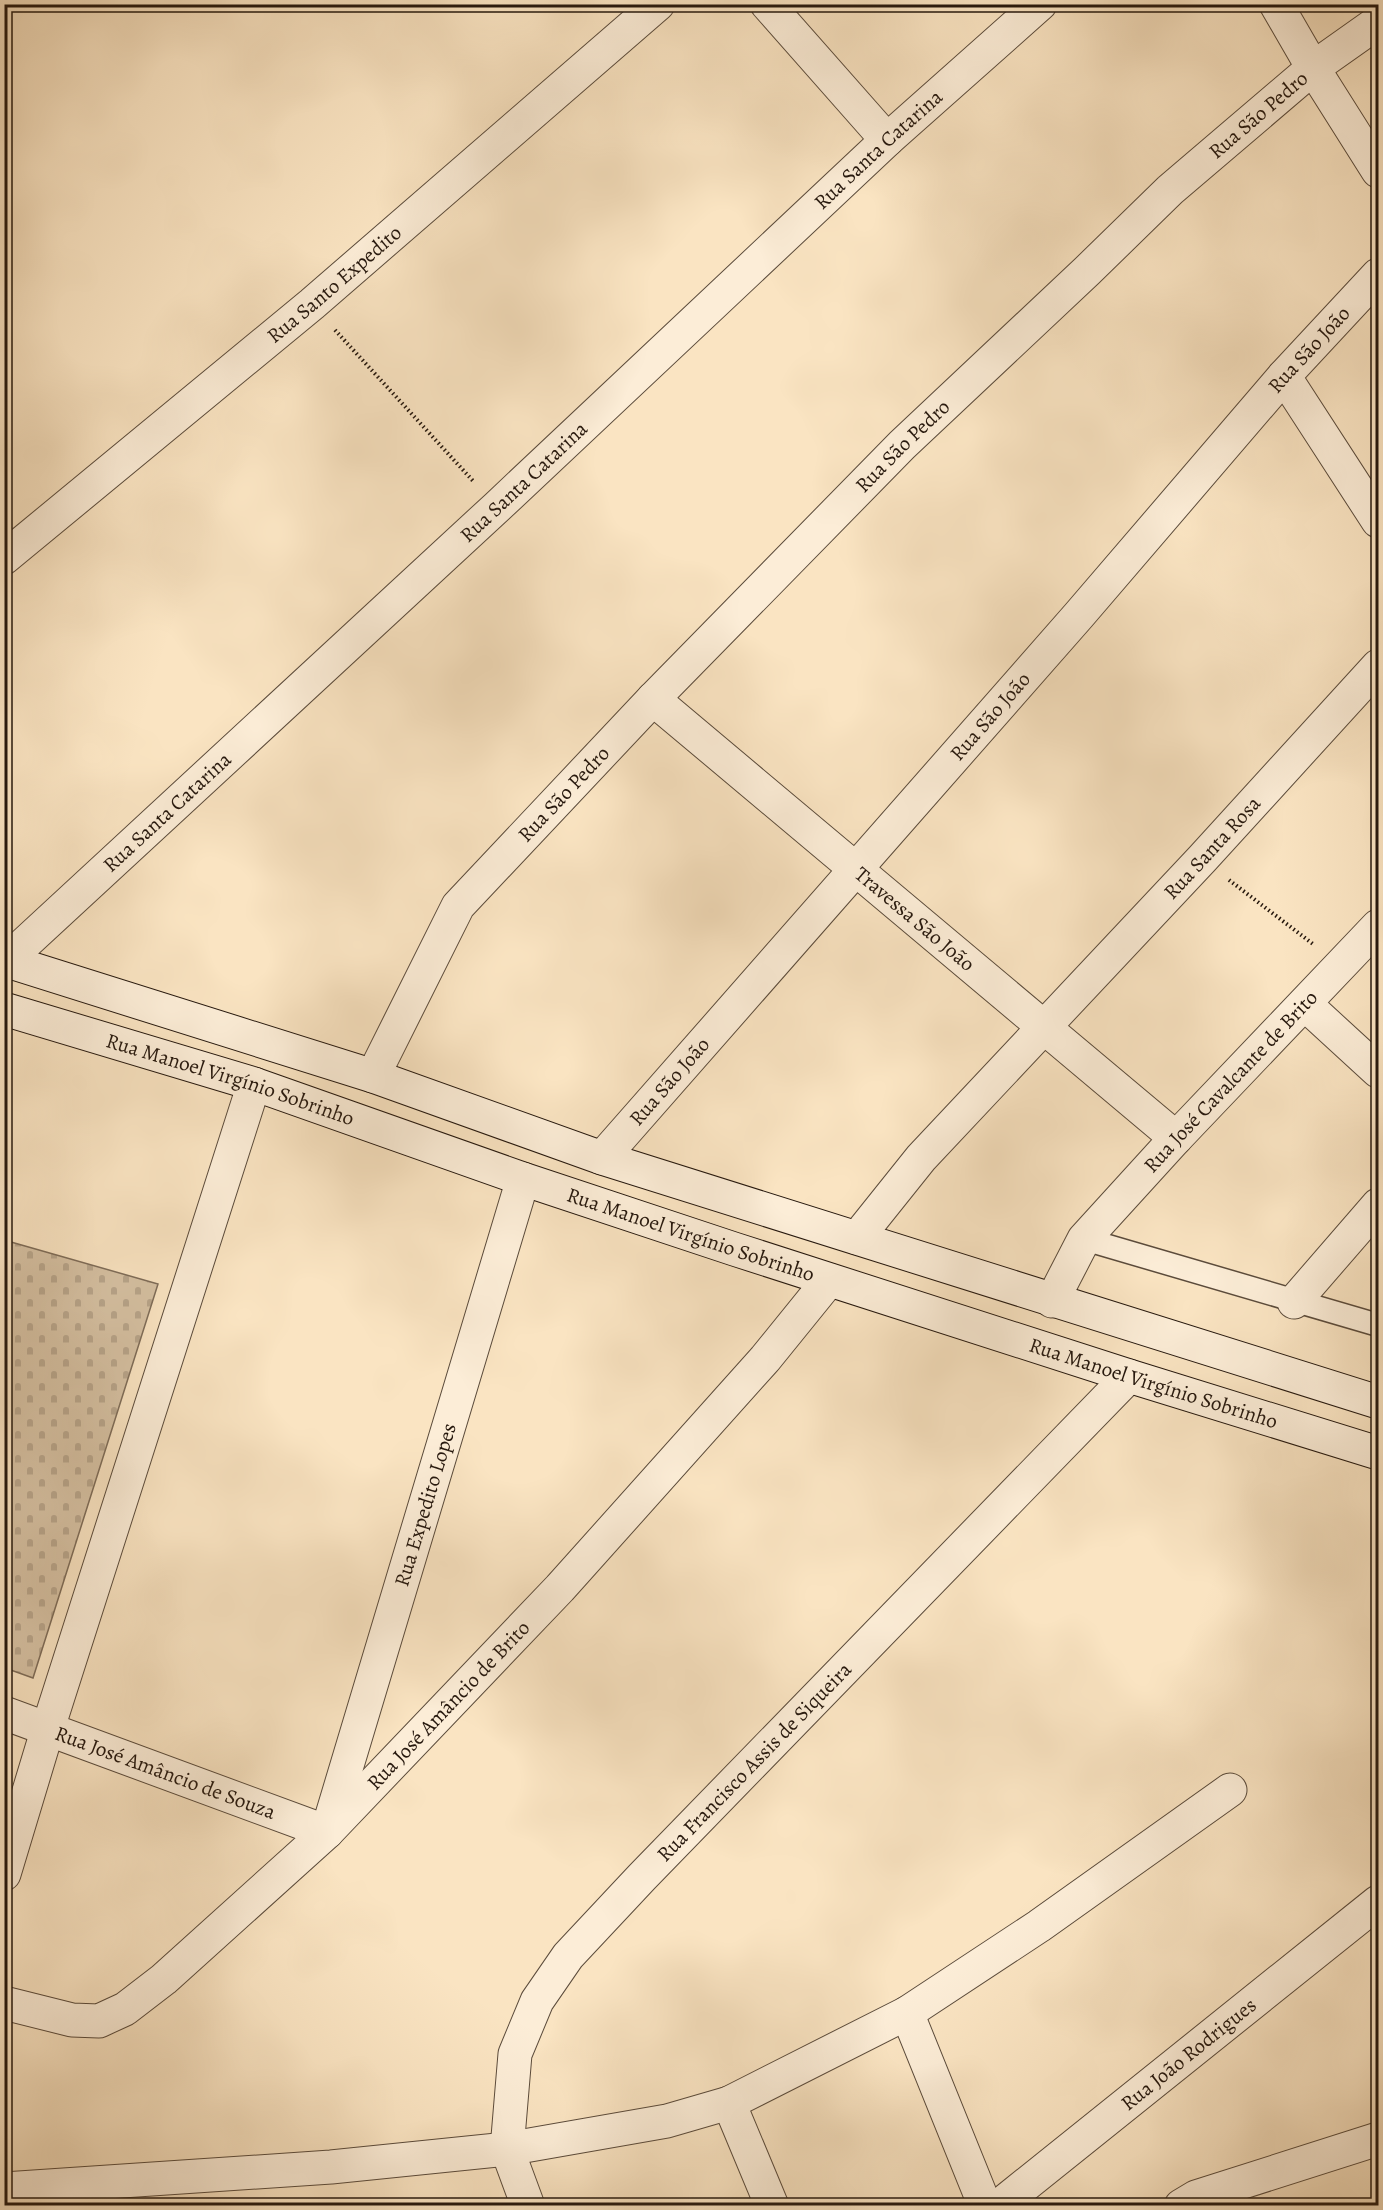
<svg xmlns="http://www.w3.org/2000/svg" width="1383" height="2210" viewBox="0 0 1383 2210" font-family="Alegreya,serif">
  <defs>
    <pattern id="cemetery-stones" width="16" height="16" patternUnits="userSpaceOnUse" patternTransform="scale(1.5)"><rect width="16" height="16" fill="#d6c1a3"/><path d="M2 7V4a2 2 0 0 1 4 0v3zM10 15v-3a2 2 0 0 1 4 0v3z" fill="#b8a58b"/></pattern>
  </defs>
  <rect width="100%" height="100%" fill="#fae4c2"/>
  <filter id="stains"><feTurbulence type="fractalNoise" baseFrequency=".00333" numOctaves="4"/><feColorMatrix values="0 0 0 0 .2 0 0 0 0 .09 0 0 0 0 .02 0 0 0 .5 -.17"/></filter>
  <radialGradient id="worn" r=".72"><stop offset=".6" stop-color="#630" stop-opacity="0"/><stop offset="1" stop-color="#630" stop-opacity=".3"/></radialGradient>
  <path fill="url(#cemetery-stones)" stroke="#7e6c58" stroke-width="1.5" d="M4,1240L158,1284L33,1678L5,1668Z"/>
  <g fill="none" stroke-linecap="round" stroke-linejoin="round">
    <g stroke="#5b4b3b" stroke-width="25">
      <path id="service" d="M1084,1239L1378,1325"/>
    </g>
    <g stroke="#5b4b3b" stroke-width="35">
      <g id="minor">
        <path d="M767,4L887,140"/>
        <path d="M1276,4L1313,68L1378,171"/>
        <path d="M1284,376L1378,521"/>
        <path id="s1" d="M4,558L312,304L658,4"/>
        <path id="s2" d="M653,699L1176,1138"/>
        <path id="s3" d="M7,960L497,507L887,140L1040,4"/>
        <path d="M1305,1004L1378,1071"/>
        <path id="s4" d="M373,1076L458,906L653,699L902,445L1087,271L1170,190L1313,68L1378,22"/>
        <path id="s5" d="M602,1158L1079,615L1284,376L1378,275"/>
        <path id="s6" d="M857,1238L921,1158L1202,859L1378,666"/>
        <path id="s7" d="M1052,1301L1084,1239L1176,1138L1378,926"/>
        <path d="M1294,1302L1378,1205"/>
        <path id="s8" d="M4,1713L327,1832L523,1179"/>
        <path d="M4,1874L48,1728L254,1084"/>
        <path id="s9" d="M4,2003L72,2020L99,2021L125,2009L164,1979L327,1832L560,1588L765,1359L829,1280"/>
        <path d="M907,2013L985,2206"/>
        <path d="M729,2103L772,2206"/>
        <path d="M4,2189L331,2167L507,2149L667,2121L729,2103L907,2013L1039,1926L1230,1790"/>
        <path id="s10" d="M528,2206L507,2149L515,2054L537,2001L568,1956L642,1877L1129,1376"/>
        <path id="s11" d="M999,2206L1378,1902"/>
        <path d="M1181,2206L1196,2197L1378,2139"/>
      </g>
    </g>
    <g stroke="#26180e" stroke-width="35">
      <g id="secondary">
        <path d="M4,960L373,1076L602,1158L1378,1402"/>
        <path id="s12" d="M4,1009L254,1084L523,1179L734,1249L1129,1376L1378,1453"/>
      </g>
    </g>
    <g stroke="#26180e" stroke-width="4" stroke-dasharray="1.5 3" stroke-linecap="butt">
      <path d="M335,330L474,482"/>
      <path d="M1229,880L1313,944"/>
    </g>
    <use href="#service" stroke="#fcedd7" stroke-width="22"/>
    <use href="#minor" stroke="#fcedd7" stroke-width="33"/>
    <use href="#secondary" stroke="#fcedd7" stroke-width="33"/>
  </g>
  <g text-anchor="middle" stroke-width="5" stroke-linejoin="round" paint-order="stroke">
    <g font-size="21" fill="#26180e" stroke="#fcedd7">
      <text dy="7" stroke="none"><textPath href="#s4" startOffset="1316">Rua São Pedro</textPath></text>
      <text dy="7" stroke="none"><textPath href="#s3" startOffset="1190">Rua Santa Catarina</textPath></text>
      <text dy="7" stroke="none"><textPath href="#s1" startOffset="429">Rua Santo Expedito</textPath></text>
      <text dy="7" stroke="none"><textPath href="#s5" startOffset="1074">Rua São João</textPath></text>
      <text dy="7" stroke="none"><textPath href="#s4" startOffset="830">Rua São Pedro</textPath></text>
      <text dy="7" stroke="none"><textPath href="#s3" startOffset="704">Rua Santa Catarina</textPath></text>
      <text dy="7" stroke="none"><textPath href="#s5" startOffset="588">Rua São João</textPath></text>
      <text dy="7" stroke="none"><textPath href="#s4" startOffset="344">Rua São Pedro</textPath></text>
      <text dy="7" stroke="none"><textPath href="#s3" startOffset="218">Rua Santa Catarina</textPath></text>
      <text dy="7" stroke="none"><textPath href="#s6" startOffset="528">Rua Santa Rosa</textPath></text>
      <text dy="7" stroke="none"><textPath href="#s2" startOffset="342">Travessa São João</textPath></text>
      <text dy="7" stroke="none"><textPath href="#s12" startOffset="237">Rua Manoel Virgínio Sobrinho</textPath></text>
      <text dy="7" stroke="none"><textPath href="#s5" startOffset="102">Rua São João</textPath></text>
      <text dy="7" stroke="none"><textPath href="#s7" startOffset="285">Rua José Cavalcante de Brito</textPath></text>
      <text dy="7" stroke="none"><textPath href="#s12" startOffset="723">Rua Manoel Virgínio Sobrinho</textPath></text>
      <text dy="7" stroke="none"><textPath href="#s12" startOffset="1209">Rua Manoel Virgínio Sobrinho</textPath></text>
      <text dy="7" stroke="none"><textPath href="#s8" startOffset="686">Rua Expedito Lopes</textPath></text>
      <text dy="7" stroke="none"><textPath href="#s9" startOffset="570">Rua José Amâncio de Brito</textPath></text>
      <text dy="7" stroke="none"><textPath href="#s10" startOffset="537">Rua Francisco Assis de Siqueira</textPath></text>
      <text dy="7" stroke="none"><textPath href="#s8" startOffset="172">Rua José Amâncio de Souza</textPath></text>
      <text dy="7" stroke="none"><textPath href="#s11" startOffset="243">Rua João Rodrigues</textPath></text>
    </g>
  </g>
  <rect width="1383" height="2210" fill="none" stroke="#fae4c2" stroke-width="24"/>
  <rect x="6" y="6" width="1371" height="2198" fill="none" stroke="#26180e" stroke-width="3"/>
  <rect x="12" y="12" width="1359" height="2186" fill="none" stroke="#26180e" stroke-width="1.5"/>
  <rect width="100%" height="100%" filter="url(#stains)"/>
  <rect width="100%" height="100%" fill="url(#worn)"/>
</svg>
